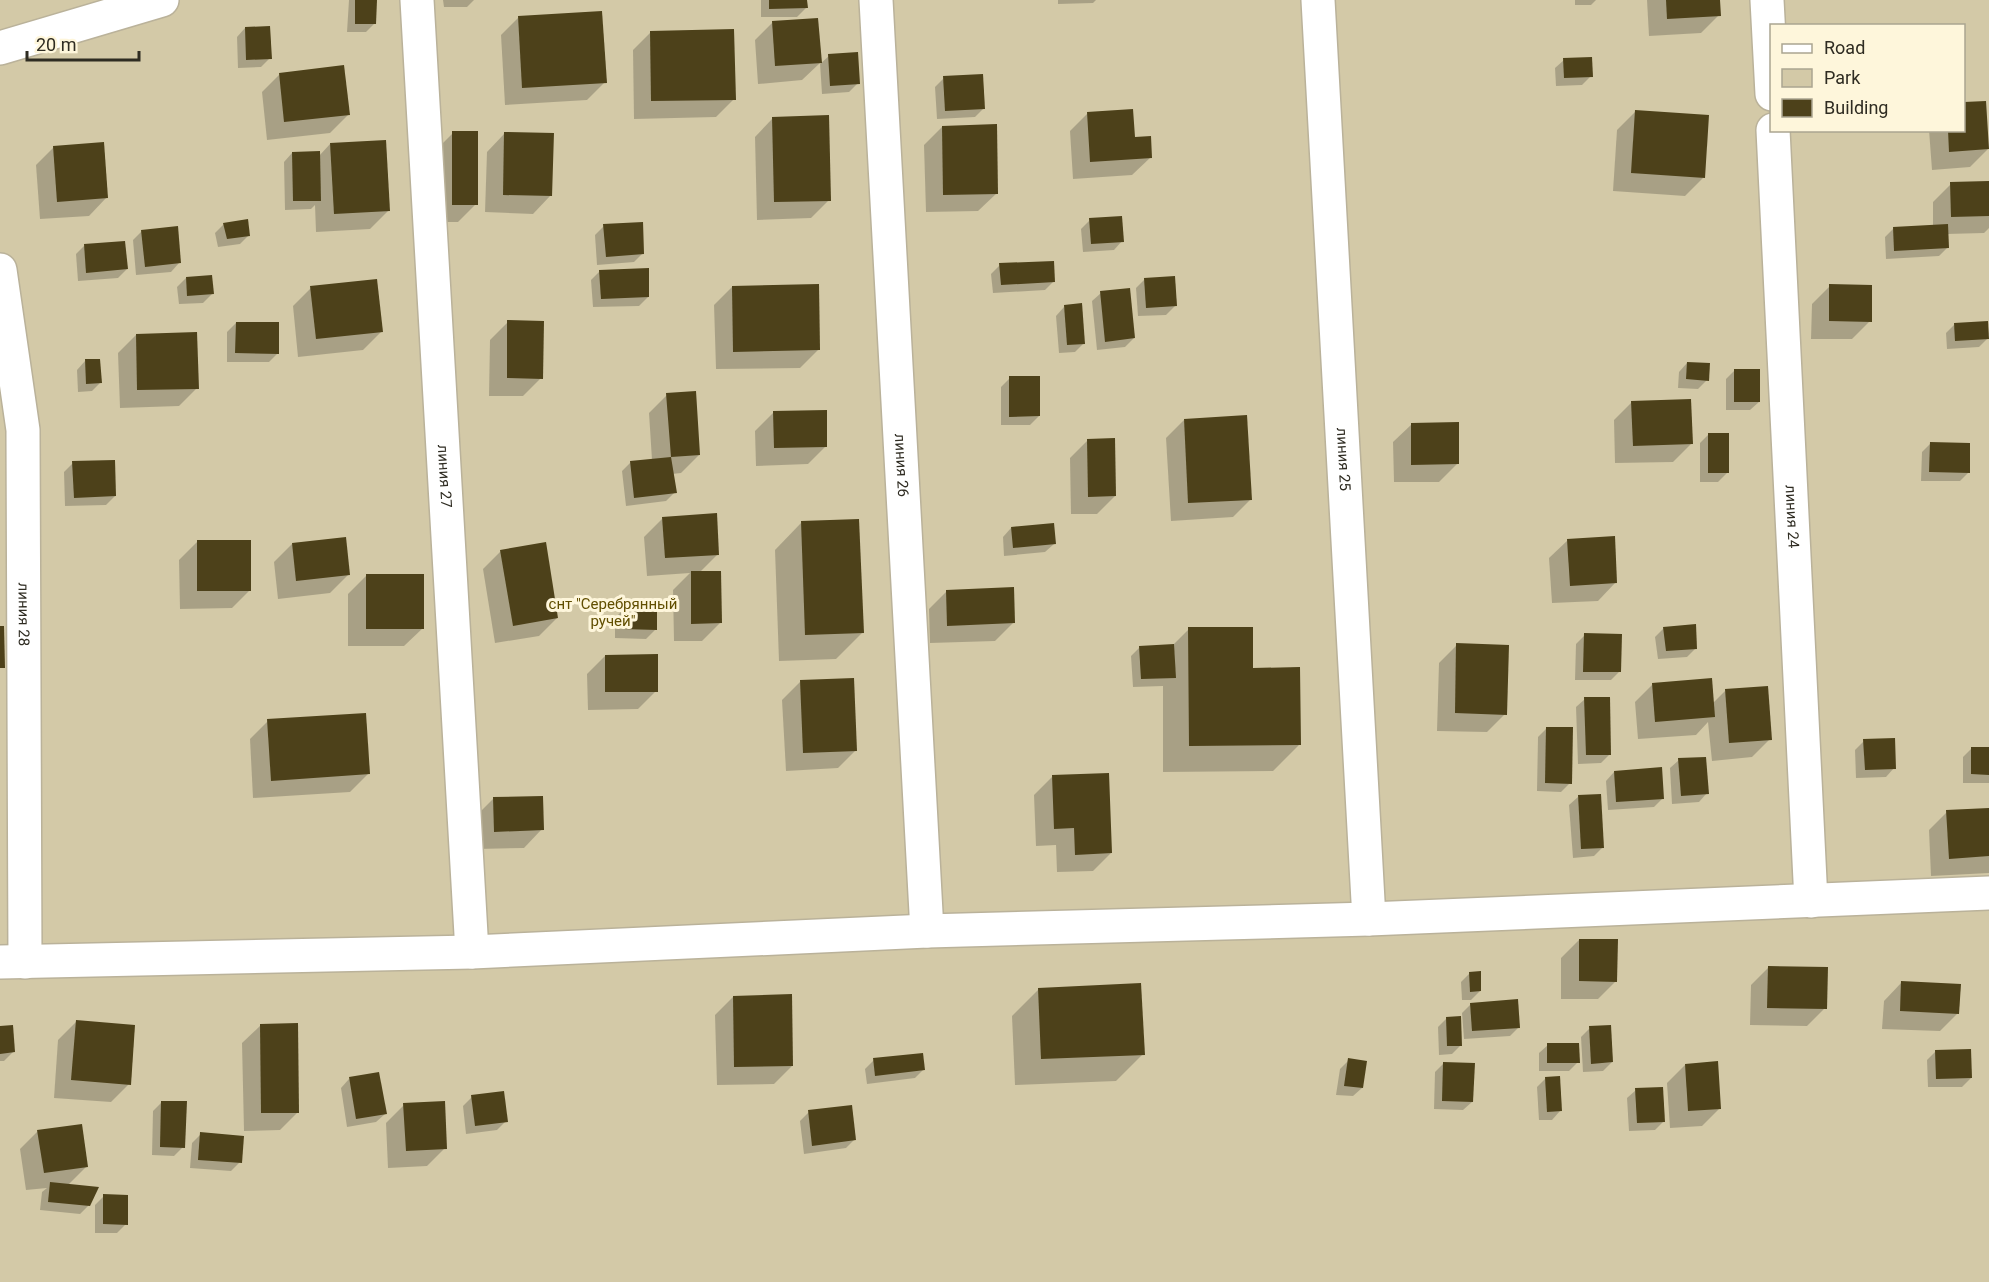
<svg xmlns="http://www.w3.org/2000/svg" width="1989" height="1282" viewBox="0 0 1989 1282" font-family="Roboto,sans-serif">
  <rect width="100%" height="100%" fill="#f0e8ce"/>
  <path fill="#d3c9a7" fill-rule="evenodd" d="M0,0H1989V1282H0ZM1772,26H1964V130H1772Z"/>
  <g fill="#0003">
    <path d="M349,0H375V23L366,32H347Z"/>
    <path d="M443,0H474L467,7H444Z"/>
    <path d="M761,0H806V8L797,17H761Z"/>
    <path d="M1058,0H1096L1093,3L1058,4Z"/>
    <path d="M1575,0H1596L1591,5H1575Z"/>
    <path d="M1647,0H1718L1719,15L1701,33L1649,36Z"/>
    <path d="M519,17L605,82L587,100L505,105L501,35Z"/>
    <path d="M817,19L820,64L829,56L858,83L849,92L822,94L820,63L802,80L758,84L755,40L773,22Z"/>
    <path d="M245,28L270,58L261,67L238,68L237,37Z"/>
    <path d="M651,32L734,99L716,117L634,119L633,50Z"/>
    <path d="M1564,60L1591,76L1582,85L1556,86L1555,68Z"/>
    <path d="M280,74L348,115L330,133L267,140L262,92Z"/>
    <path d="M944,78L984,108L975,117L937,119L935,87Z"/>
    <path d="M1985,102L1988,149L1970,167L1932,170L1929,130H1964V104Z"/>
    <path d="M1635,112L1703,178L1685,196L1613,191L1617,130Z"/>
    <path d="M1088,113L1151,157L1132,175L1073,179L1070,131Z"/>
    <path d="M773,118L829,200L811,218L757,220L755,137Z"/>
    <path d="M942,127L997,193L978,211L926,212L924,145Z"/>
    <path d="M453,133L476,204L458,222H434L435,151Z"/>
    <path d="M505,133L551,195L533,214L485,212L487,152Z"/>
    <path d="M330,144L388,211L370,229L316,232L315,205L311,209L285,210L284,162L292,153L319,156Z"/>
    <path d="M54,147L107,197L89,216L40,219L36,165Z"/>
    <path d="M1989,183V228L1984,233L1947,234L1948,247L1939,256L1886,259L1885,237L1894,228L1933,226V202L1951,184Z"/>
    <path d="M1090,220L1122,241L1114,250L1083,252L1081,229Z"/>
    <path d="M224,224L249,235L240,244L218,247L215,233Z"/>
    <path d="M604,226L643,253L634,262L597,265L595,235Z"/>
    <path d="M142,231L179,263L171,272L136,275L133,240Z"/>
    <path d="M84,246L127,269L118,278L78,281L76,254Z"/>
    <path d="M1000,265L1053,282L1045,290L993,293L991,274Z"/>
    <path d="M600,271L648,297L639,306L593,307L591,280Z"/>
    <path d="M186,278L212,294L203,303L179,304L177,287Z"/>
    <path d="M1145,279L1175,306L1166,315L1138,316L1136,288Z"/>
    <path d="M1830,286L1870,321L1852,339H1811L1812,304Z"/>
    <path d="M732,287L818,350L800,368L716,369L714,305Z"/>
    <path d="M311,288L381,332L363,350L298,357L293,306Z"/>
    <path d="M1101,293L1134,338L1125,347L1097,350L1092,301Z"/>
    <path d="M1064,307L1084,343L1075,352L1059,353L1056,316Z"/>
    <path d="M508,322L541,378L523,396H489L490,340Z"/>
    <path d="M236,323L278,353L269,362H227V332Z"/>
    <path d="M1955,324L1988,338L1979,347L1947,349L1946,333Z"/>
    <path d="M136,335L197,388L179,406L120,408L118,353Z"/>
    <path d="M85,361L101,382L92,391L78,392L77,370Z"/>
    <path d="M1687,363L1707,380L1698,389L1678,388L1679,372Z"/>
    <path d="M1734,371L1759,402L1750,410H1726V379Z"/>
    <path d="M1010,378L1039,416L1030,425H1001V387Z"/>
    <path d="M667,395L699,455L681,473L672,474L675,492L666,501L626,506L622,471L631,462L652,460L649,413Z"/>
    <path d="M1632,402L1691,444L1673,462L1615,463L1614,420Z"/>
    <path d="M773,413L826,446L808,464L756,466L755,431Z"/>
    <path d="M1184,420L1251,499L1233,517L1171,521L1166,438Z"/>
    <path d="M1412,424L1457,464L1439,482H1394L1393,442Z"/>
    <path d="M1709,434L1727,473L1718,482H1700V443Z"/>
    <path d="M1088,440L1115,496L1097,514H1071L1070,458Z"/>
    <path d="M1930,444L1969,472L1960,481H1921L1922,452Z"/>
    <path d="M73,463L115,496L106,505L65,506L64,472Z"/>
    <path d="M662,519L718,554L700,572L720,623L702,641H674L673,590L690,573L647,576L644,537Z"/>
    <path d="M801,523L863,632L836,659L779,661L775,550Z"/>
    <path d="M1011,528L1054,544L1045,552L1004,556L1003,537Z"/>
    <path d="M1568,540L1616,582L1598,601L1552,603L1549,558Z"/>
    <path d="M197,542L250,590L232,608L180,609L179,560Z"/>
    <path d="M292,544L348,575L330,593L278,599L274,562Z"/>
    <path d="M501,551L557,618L539,636L495,643L483,569Z"/>
    <path d="M366,576L423,628L404,646H348V594Z"/>
    <path d="M947,591L1013,623L995,641L930,643L929,609Z"/>
    <path d="M624,609L655,630L646,639L615,638V618Z"/>
    <path d="M1664,628L1696,648L1687,657L1658,659L1655,637Z"/>
    <path d="M1189,629L1252,669L1300,744L1273,771L1163,772V686L1133,687L1131,656L1140,647L1172,646Z"/>
    <path d="M1585,635L1620,671L1611,680H1575L1576,644Z"/>
    <path d="M1457,645L1505,714L1487,732L1437,731L1439,663Z"/>
    <path d="M605,656L656,691L638,709L588,710L587,674Z"/>
    <path d="M800,682L856,750L838,768L786,771L782,700Z"/>
    <path d="M1653,684L1712,704L1725,691L1770,739L1752,757L1712,761L1708,722L1696,735L1638,739L1635,702Z"/>
    <path d="M1585,699L1610,754L1601,763L1578,764L1576,707Z"/>
    <path d="M268,721L368,774L350,792L253,798L250,739Z"/>
    <path d="M1547,728L1570,783L1561,792L1537,791L1538,737Z"/>
    <path d="M1864,741L1894,768L1886,777L1856,778L1855,750Z"/>
    <path d="M1972,748H1989V783H1963V757Z"/>
    <path d="M1679,760L1707,793L1699,802L1672,804L1670,768Z"/>
    <path d="M1614,772L1663,798L1654,807L1608,810L1606,781Z"/>
    <path d="M1052,777L1111,853L1093,871L1057,872L1056,845L1036,846L1034,795Z"/>
    <path d="M1578,797L1603,847L1594,856L1573,858L1569,805Z"/>
    <path d="M493,799L542,829L524,848L477,849L475,817Z"/>
    <path d="M1989,810V873L1931,876L1929,830L1947,812Z"/>
    <path d="M1579,940L1616,981L1598,999H1561V958Z"/>
    <path d="M1769,967L1825,1008L1807,1026L1750,1025L1751,985Z"/>
    <path d="M1470,973L1480,991L1471,1000H1462L1461,982Z"/>
    <path d="M1902,982L1958,1013L1940,1031L1882,1029L1884,1001Z"/>
    <path d="M1039,989L1143,1054L1116,1081L1015,1085L1012,1016Z"/>
    <path d="M733,997L792,1066L774,1084L717,1085L715,1015Z"/>
    <path d="M1471,1004L1519,1027L1510,1036L1464,1039L1462,1013Z"/>
    <path d="M1447,1018L1461,1045L1452,1054L1439,1055L1438,1027Z"/>
    <path d="M76,1022L129,1084L111,1102L54,1098L58,1040Z"/>
    <path d="M261,1025L298,1112L280,1130L244,1131L242,1043Z"/>
    <path d="M0,1027L13,1052L4,1061H0Z"/>
    <path d="M1590,1028L1612,1062L1603,1071L1583,1072L1581,1037Z"/>
    <path d="M1548,1045L1578,1062L1569,1071H1539V1053Z"/>
    <path d="M1936,1051L1971,1078L1962,1087H1928L1927,1060Z"/>
    <path d="M874,1060L924,1069L915,1078L867,1084L865,1069Z"/>
    <path d="M1349,1060L1362,1088L1353,1096L1336,1095L1340,1069Z"/>
    <path d="M1444,1063L1472,1102L1463,1110L1434,1109L1435,1072Z"/>
    <path d="M1685,1065L1720,1108L1702,1126L1670,1128L1667,1083Z"/>
    <path d="M1546,1078L1560,1111L1552,1120H1539L1537,1087Z"/>
    <path d="M349,1079L385,1114L376,1122L347,1127L341,1088Z"/>
    <path d="M1636,1090L1663,1122L1655,1130L1629,1131L1627,1098Z"/>
    <path d="M472,1097L506,1121L497,1130L466,1134L463,1106Z"/>
    <path d="M162,1102L183,1147L174,1156L152,1155L153,1111Z"/>
    <path d="M404,1105L445,1148L427,1166L388,1168L386,1123Z"/>
    <path d="M809,1112L854,1140L846,1148L804,1154L800,1121Z"/>
    <path d="M38,1131L86,1167L68,1185L89,1205L80,1214L40,1210L42,1192L47,1188L26,1190L20,1149Z"/>
    <path d="M201,1134L240,1162L231,1171L190,1168L192,1143Z"/>
    <path d="M104,1196L126,1224L117,1233H95V1205Z"/>
  </g>
  <g fill="#4d411a">
    <path d="M355,0H377L376,24H355Z"/>
    <path d="M769,0H807L808,8L769,9Z"/>
    <path d="M1666,0H1720L1721,16L1667,19Z"/>
    <path d="M602,11L607,83L522,88L518,16Z"/>
    <path d="M818,18L822,63L775,66L772,21Z"/>
    <path d="M270,26L272,59L246,60L245,27Z"/>
    <path d="M734,29L736,100L651,101L650,31Z"/>
    <path d="M858,52L860,84L830,86L828,54Z"/>
    <path d="M1592,57L1593,77L1564,78L1563,58Z"/>
    <path d="M344,65L350,115L284,122L279,73Z"/>
    <path d="M983,74L985,109L945,111L943,76Z"/>
    <path d="M1986,101L1989,149L1949,152L1948,130H1964V102Z"/>
    <path d="M1133,109L1135,137L1151,136L1152,158L1090,162L1087,112Z"/>
    <path d="M1635,110L1709,115L1705,178L1631,173Z"/>
    <path d="M829,115L831,201L774,202L772,117Z"/>
    <path d="M997,124L998,194L943,195L942,126Z"/>
    <rect x="452" y="131" width="26" height="74"/>
    <path d="M504,132L554,133L552,196L503,195Z"/>
    <path d="M386,140L390,211L334,214L330,143Z"/>
    <path d="M104,142L108,198L57,202L53,146Z"/>
    <path d="M320,151L321,201H293L292,152Z"/>
    <path d="M1989,181V216L1951,217L1950,182Z"/>
    <path d="M1122,216L1124,242L1091,244L1089,218Z"/>
    <path d="M248,219L250,236L227,239L223,223Z"/>
    <path d="M643,222L644,254L606,257L603,224Z"/>
    <path d="M1948,224L1949,248L1894,251L1893,227Z"/>
    <path d="M178,226L181,263L145,267L141,230Z"/>
    <path d="M125,241L128,269L86,273L84,244Z"/>
    <path d="M1054,261L1055,282L1001,285L999,263Z"/>
    <path d="M649,268V297L601,299L599,270Z"/>
    <path d="M212,275L214,294L187,296L186,277Z"/>
    <path d="M1175,276L1177,306L1146,308L1144,278Z"/>
    <path d="M377,279L383,332L316,339L310,286Z"/>
    <path d="M819,284L820,350L733,352L732,286Z"/>
    <path d="M1829,284L1872,285V322L1829,321Z"/>
    <path d="M1130,288L1135,338L1105,342L1100,291Z"/>
    <path d="M1082,303L1085,344L1067,345L1064,305Z"/>
    <path d="M507,320L544,321L543,379L507,378Z"/>
    <path d="M1988,321L1989,339L1955,341L1954,323Z"/>
    <path d="M236,322H279V354L235,353Z"/>
    <path d="M197,332L199,389L137,390L136,334Z"/>
    <path d="M85,359H100L102,383L86,384Z"/>
    <path d="M1687,362L1710,363L1709,381L1686,379Z"/>
    <rect x="1734" y="369" width="26" height="33"/>
    <path d="M1009,376H1040V416L1009,417Z"/>
    <path d="M696,391L700,455L671,457L677,493L634,498L630,461L671,457L666,393Z"/>
    <path d="M1691,399L1693,444L1633,446L1631,401Z"/>
    <path d="M827,410V447L774,448L773,411Z"/>
    <path d="M1247,415L1252,500L1188,503L1184,419Z"/>
    <path d="M1459,422V464L1411,465V423Z"/>
    <rect x="1708" y="433" width="21" height="40"/>
    <path d="M1115,438L1116,496L1088,497L1087,439Z"/>
    <path d="M1930,442L1970,443V473L1929,472Z"/>
    <path d="M115,460L116,496L74,498L72,461Z"/>
    <path d="M717,513L719,555L665,558L662,517Z"/>
    <path d="M859,519L864,633L805,635L801,521Z"/>
    <path d="M1054,523L1056,544L1013,548L1011,527Z"/>
    <path d="M1615,536L1617,583L1570,586L1567,539Z"/>
    <path d="M346,537L350,575L296,581L292,543Z"/>
    <rect x="197" y="540" width="54" height="51"/>
    <path d="M546,542L558,618L513,626L500,550Z"/>
    <path d="M691,571H721L722,623L691,624Z"/>
    <rect x="366" y="574" width="58" height="55"/>
    <path d="M1014,587L1015,623L947,626L946,590Z"/>
    <path d="M624,607L657,608V630L623,629Z"/>
    <path d="M1696,624L1697,649L1666,651L1663,627Z"/>
    <path d="M0,626H4L5,668H0Z"/>
    <path d="M1188,627H1253V668L1300,667L1301,745L1189,746Z"/>
    <path d="M1584,633L1622,634L1621,672H1583Z"/>
    <path d="M1456,643L1509,645L1507,715L1455,713Z"/>
    <path d="M1174,644L1176,678L1141,679L1139,646Z"/>
    <path d="M658,654V692H605V655Z"/>
    <path d="M854,678L857,751L803,753L800,680Z"/>
    <path d="M1712,678L1715,717L1655,722L1652,683Z"/>
    <path d="M1768,686L1772,740L1729,743L1725,689Z"/>
    <path d="M1584,697H1610L1611,755H1586Z"/>
    <path d="M366,713L370,774L271,781L267,719Z"/>
    <path d="M1546,727H1573L1572,784L1545,783Z"/>
    <path d="M1895,738L1896,769L1865,770L1863,739Z"/>
    <path d="M1971,747H1989V775L1971,774Z"/>
    <path d="M1706,757L1709,794L1681,796L1678,758Z"/>
    <path d="M1662,767L1664,799L1616,802L1614,771Z"/>
    <path d="M1109,773L1112,853L1075,855L1074,828L1054,829L1052,775Z"/>
    <path d="M1601,794L1604,848L1581,849L1578,795Z"/>
    <path d="M543,796L544,830L494,832L493,797Z"/>
    <path d="M1989,808V856L1949,859L1946,810Z"/>
    <path d="M1579,939H1618L1617,982L1579,981Z"/>
    <path d="M1768,966L1828,967L1827,1009L1767,1008Z"/>
    <path d="M1481,971V991L1470,992L1469,972Z"/>
    <path d="M1901,981L1961,984L1959,1014L1900,1011Z"/>
    <path d="M1141,983L1145,1055L1041,1059L1038,988Z"/>
    <path d="M792,994L793,1066L734,1067L733,996Z"/>
    <path d="M1518,999L1520,1028L1472,1031L1470,1003Z"/>
    <path d="M1461,1016L1462,1046H1447L1446,1017Z"/>
    <path d="M76,1020L135,1025L131,1085L71,1080Z"/>
    <path d="M298,1023L299,1113H261L260,1024Z"/>
    <path d="M13,1025L15,1052L0,1054V1026Z"/>
    <path d="M1611,1025L1613,1062L1591,1064L1589,1026Z"/>
    <path d="M1547,1043H1579L1580,1063H1547Z"/>
    <path d="M1971,1049L1972,1078L1936,1079L1935,1050Z"/>
    <path d="M923,1053L925,1070L875,1076L873,1058Z"/>
    <path d="M1348,1058L1367,1061L1363,1088L1344,1086Z"/>
    <path d="M1718,1061L1721,1109L1688,1111L1685,1064Z"/>
    <path d="M1443,1062L1475,1063L1473,1102L1442,1101Z"/>
    <path d="M379,1072L387,1114L356,1119L349,1077Z"/>
    <path d="M1560,1076L1562,1111L1547,1112L1545,1077Z"/>
    <path d="M1663,1087L1665,1122L1637,1123L1635,1088Z"/>
    <path d="M504,1091L508,1122L475,1126L471,1095Z"/>
    <path d="M161,1101H187L185,1148L160,1147Z"/>
    <path d="M445,1101L447,1149L406,1151L403,1103Z"/>
    <path d="M852,1105L856,1140L812,1146L808,1110Z"/>
    <path d="M82,1124L88,1167L44,1173L37,1130Z"/>
    <path d="M200,1132L244,1136L242,1163L198,1160Z"/>
    <path d="M50,1182L99,1187L90,1206L48,1202Z"/>
    <path d="M103,1194L128,1195V1225L103,1224Z"/>
  </g>
  <g fill="none" stroke-linecap="round" stroke-linejoin="round">
    <g stroke="#bab29a" stroke-width="36">
      <g id="street">
        <path id="s1" d="M417,0L472,952"/>
        <path id="s2" d="M876,0L927,931"/>
        <path id="s3" d="M1318,0L1369,919"/>
        <path d="M1767,0L1772,94"/>
        <path d="M0,48L162,0"/>
        <path id="s4" d="M1773,130L1811,901"/>
        <path id="s5" d="M0,270L23,430L25,962"/>
        <path d="M0,962L472,952L927,931L1369,919L1989,893"/>
      </g>
    </g>
    <use href="#street" stroke="#fff" stroke-width="33"/>
  </g>
  <g text-anchor="middle" stroke-width="6" stroke-linejoin="round" paint-order="stroke">
    <g font-size="15" fill="#2f2c22" stroke="#fef6db">
      <text dy="5" stroke="none"><textPath href="#s3" startOffset="460">линия 25</textPath></text>
      <text dy="5" stroke="none"><textPath href="#s2" startOffset="466">линия 26</textPath></text>
      <text dy="5" stroke="none"><textPath href="#s1" startOffset="477">линия 27</textPath></text>
      <text dy="5" stroke="none"><textPath href="#s4" startOffset="387">линия 24</textPath></text>
      <text dy="5" stroke="none"><textPath href="#s5" startOffset="346">линия 28</textPath></text>
    </g>
    <g font-size="15" fill="#614e00" stroke="#fef6db">
      <text x="613" y="609">снт "Серебрянный<tspan x="613" dy="17">ручей"</tspan></text>
    </g>
  </g>
  <rect x="1770" y="24" width="195" height="108" fill="#fef6db" stroke="#aba591" stroke-width="1.5"/>
  <rect x="1782" y="44" width="30" height="9" fill="#ffffff" stroke="#aba591" stroke-width="1.5"/>
  <text x="1824" y="54" font-size="18" fill="#2f2c22">Road</text>
  <rect x="1782" y="69" width="30" height="18" fill="#d3c9a7" stroke="#aba591" stroke-width="1.5"/>
  <text x="1824" y="84" font-size="18" fill="#2f2c22">Park</text>
  <rect x="1782" y="99" width="30" height="18" fill="#4d411a" stroke="#aba591" stroke-width="1.5"/>
  <text x="1824" y="114" font-size="18" fill="#2f2c22">Building</text>
  <path d="M27 51v9h112v-9" fill="none" stroke="#2f2c22" stroke-width="3"/>
  <text x="36" y="51" font-size="18" fill="#2f2c22" stroke="#fef6db" stroke-width="4.5" paint-order="stroke">20 m</text>
</svg>
